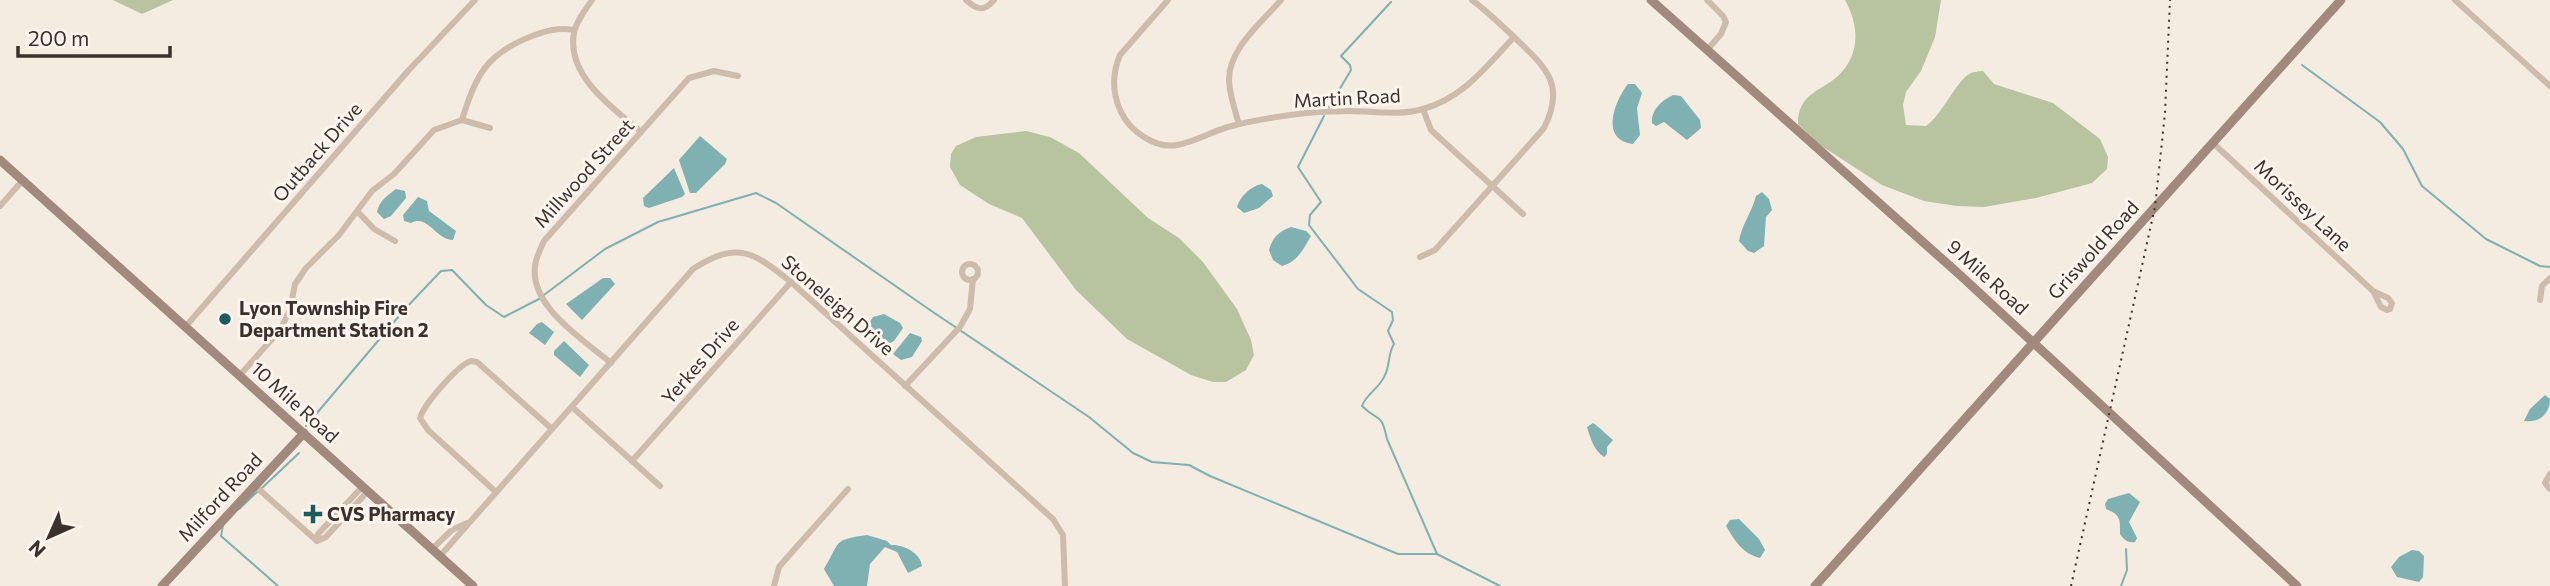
<svg xmlns="http://www.w3.org/2000/svg" width="2550" height="586" viewBox="0 0 2550 586" font-family="Commissioner,sans-serif">
  <rect width="100%" height="100%" fill="#f4ebe1"/>
  <g fill="#b8c4a0">
    <path d="M113,0H173L142,14Z"/>
    <path d="M1845,0H1941L1935,37L1921,71L1906,92L1903,105L1906,125L1926,126C1943,114 1957,79 1971,73C1972,72 1981,71 1983,71L1994,84L2053,103L2100,139L2108,157L2107,169L2092,183L2036,198L1984,207L1957,206L1924,201L1882,185L1820,145L1798,124C1798,93 1820,92 1838,76C1861,54 1859,25 1845,0Z"/>
    <path d="M1026,131L1050,137L1079,153L1148,218L1179,238L1203,262L1237,309L1251,340L1254,355L1246,370L1226,382H1213L1191,375L1127,339L1076,290L1022,218L989,204L960,185L950,167L951,154L956,146L976,137Z"/>
  </g>
  <g fill="#7fb0b2">
    <path d="M1628,84H1635L1642,93L1637,108L1640,135L1633,144C1600,140 1614,102 1628,84Z"/>
    <path d="M1673,95L1681,96L1700,120L1701,128L1687,140L1664,122L1656,126L1652,123C1651,110 1661,101 1673,95Z"/>
    <path d="M700,136L727,159L725,164L696,193H690L679,160Z"/>
    <path d="M674,168L685,194L682,197L649,208L644,206L643,198Z"/>
    <path d="M1262,184L1271,190L1273,196L1259,208L1244,213L1237,207C1240,196 1251,186 1262,184Z"/>
    <path d="M396,189L405,191L406,198L391,216L384,219L377,212C379,201 387,196 396,189Z"/>
    <path d="M1762,192L1769,199L1772,210L1766,217L1764,246L1754,253L1748,251L1739,241C1742,224 1752,212 1756,196Z"/>
    <path d="M418,197L427,201L429,211L456,231L453,240C436,240 428,214 411,223L404,221L403,215Z"/>
    <path d="M1291,227L1306,231L1311,236C1303,250 1297,262 1282,266L1273,260L1269,250C1273,237 1278,232 1291,227Z"/>
    <path d="M603,278H610L615,284L582,320L566,304Z"/>
    <path d="M884,314L900,323L903,328L894,341L886,345L866,328L873,317Z"/>
    <path d="M542,322L554,332L545,345L529,333L537,324Z"/>
    <path d="M910,333L921,337L922,341L912,357L901,360L893,354Z"/>
    <path d="M564,341L589,365L580,377L554,355V351Z"/>
    <path d="M2545,395L2550,399C2550,414 2539,423 2524,421L2530,409Z"/>
    <path d="M1593,423C1597,425 1608,436 1613,440L1607,447V454L1604,457C1593,449 1591,439 1587,427Z"/>
    <path d="M2129,493L2140,502L2129,522L2137,538L2135,542C2128,543 2124,540 2120,534C2120,519 2121,515 2106,509L2105,504L2108,499Z"/>
    <path d="M1739,519L1759,539L1765,550L1760,558C1743,554 1735,541 1726,526L1730,520Z"/>
    <path d="M867,535L887,541L891,545C903,544 921,553 922,566L908,573L897,552L885,547L870,564L867,586H834L824,569C841,542 831,540 867,535Z"/>
    <path d="M2412,550L2419,551L2424,556L2423,577L2419,582L2397,577L2391,567L2399,557Z"/>
  </g>
  <g fill="none" stroke-linecap="round" stroke-linejoin="round">
    <g stroke="#7fb0b2" stroke-width="2">
      <path d="M2302,65L2380,122L2403,149L2422,186L2486,239L2540,266L2550,267"/>
      <path d="M1329,107L1351,70L1350,65L1341,56L1391,2"/>
      <path d="M1324,116L1298,167L1321,202L1310,215L1309,225L1358,289L1392,312L1393,320L1388,331L1394,344C1388,353 1390,365 1385,375C1380,388 1366,394 1362,406C1379,423 1381,411 1387,439L1437,554"/>
      <path d="M544,295L605,249L658,222L756,193L776,203L930,310L1089,417L1133,453L1152,462L1189,465L1210,476L1398,554H1437L1500,586"/>
      <path d="M306,426L405,309L441,271L452,270L486,305L504,317L539,299"/>
      <path d="M262,488L299,453"/>
      <path d="M239,509L258,491"/>
      <path d="M223,525L221,536L278,586"/>
      <path d="M2121,586L2127,570L2126,549"/>
    </g>
    <g stroke="#cdbbac" stroke-width="6">
      <path d="M592,0C585,10 576,22 574,33C566,76 613,108 641,132"/>
      <path d="M966,0C977,10 984,12 994,0"/>
      <path d="M1168,0L1120,55C1112,74 1112,93 1121,112C1130,131 1155,149 1177,145C1194,142 1211,132 1228,127C1252,120 1281,116 1306,113C1320,112 1335,111 1349,111C1373,111 1399,116 1423,109C1463,98 1487,66 1514,37"/>
      <path d="M2455,0L2550,86"/>
      <path d="M1707,50L1721,34L1726,22L1723,16L1707,0"/>
      <path d="M1423,109L1431,130L1523,214"/>
      <path d="M462,120C476,75 486,54 532,36C546,31 558,27 574,30"/>
      <path d="M1239,124C1235,111 1230,96 1229,81C1228,49 1262,22 1281,0"/>
      <path d="M2213,143L2373,291L2388,298L2392,303L2390,309L2387,310L2381,307L2373,291"/>
      <path d="M0,206L23,180"/>
      <path d="M358,212L374,229L395,241"/>
      <path d="M1420,257L1435,250L1544,128C1567,83 1544,66 1513,36C1500,24 1487,11 1472,0"/>
      <circle cx="970" cy="272" r="8"/>
      <path d="M2540,300L2542,286L2550,278"/>
      <path d="M186,326L408,71L475,0"/>
      <path d="M611,363C583,339 525,304 536,261C538,254 541,247 544,241L689,78L714,71L738,76"/>
      <path d="M240,375L280,330L290,310L295,284L306,268L339,235L372,191L394,174L434,130L462,120L490,128"/>
      <path d="M905,386L960,327L970,309L973,279"/>
      <path d="M572,407L660,486"/>
      <path d="M632,461L791,282"/>
      <path d="M2550,474L2545,483L2550,489"/>
      <path d="M254,485L317,541"/>
      <path d="M363,486L318,534L317,541L326,537L368,491"/>
      <path d="M496,492L428,430L420,418C424,404 458,365 471,361L477,362L552,429"/>
      <path d="M432,549L452,530L467,523"/>
      <path d="M440,556L693,269C738,240 753,252 791,282L1053,519L1063,535L1065,586"/>
      <path d="M774,586L779,567L785,560L848,489"/>
    </g>
    <g stroke="#a18a7d" stroke-width="9">
      <path d="M1651,0L1960,275L2297,586"/>
      <path d="M0,160L473,586"/>
      <path d="M162,586L304,433"/>
      <path d="M1815,586L2341,0"/>
    </g>
    <path stroke="#3b302b" stroke-width="2" stroke-dasharray="2 5" stroke-linecap="butt" d="M2071,586L2155,207L2165,113L2170,0"/>
  </g>
  <g fill="#1f5a5e" stroke="#fbf5ee" stroke-width="2.5">
    <circle cx="225" cy="319" r="7"/>
    <path d="M309.5 503.5h7v7h7v7h-7v7h-7v-7h-7v-7h7z"/>
  </g>
  <g text-anchor="middle" stroke-width="6" stroke-linejoin="round" paint-order="stroke">
    <g font-size="19" fill="#3b302b" stroke="#fbf5ee">
      <text transform="translate(1347 98) rotate(-3)" y="7">Martin Road</text>
      <text transform="translate(317 152) rotate(-49)" y="7">Outback Drive</text>
      <text transform="translate(584 173) rotate(-48)" y="7">Millwood Street</text>
      <text transform="translate(2303 205) rotate(43)" y="7">Morissey Lane</text>
      <text transform="translate(2093 250) rotate(-48)" y="7">Griswold Road</text>
      <text transform="translate(1988 277) rotate(42)" y="7">9 Mile Road</text>
      <text transform="translate(838 305) rotate(41)" y="7">Stoneleigh Drive</text>
      <text transform="translate(700 361) rotate(-49)" y="7">Yerkes Drive</text>
      <text transform="translate(295 402) rotate(42)" y="7">10 Mile Road</text>
      <text transform="translate(220 497) rotate(-47)" y="7">Milford Road</text>
    </g>
    <g font-size="19" font-weight="bold" fill="#3b302b" stroke="#fbf5ee" text-anchor="start">
      <text x="239" y="315">Lyon Township Fire<tspan x="239" dy="22">Department Station 2</tspan></text>
      <text x="327" y="521">CVS Pharmacy</text>
    </g>
  </g>
  <g transform="translate(49 537) rotate(225)" stroke="#fbf5ee" stroke-width="5" paint-order="stroke">
  <path d="M0-5L12 26L0 18L-12 26Z" fill="#3b302b"/>
  <text y="-10" font-size="19" font-weight="bold" text-anchor="middle" fill="#3b302b">N</text>
  </g>
  <path d="M18 46v10h152v-10" fill="none" stroke="#3b302b" stroke-width="3.5"/>
  <text x="28" y="46" font-size="21" fill="#3b302b" stroke="#fbf5ee" stroke-width="5" paint-order="stroke">200 m</text>
</svg>
